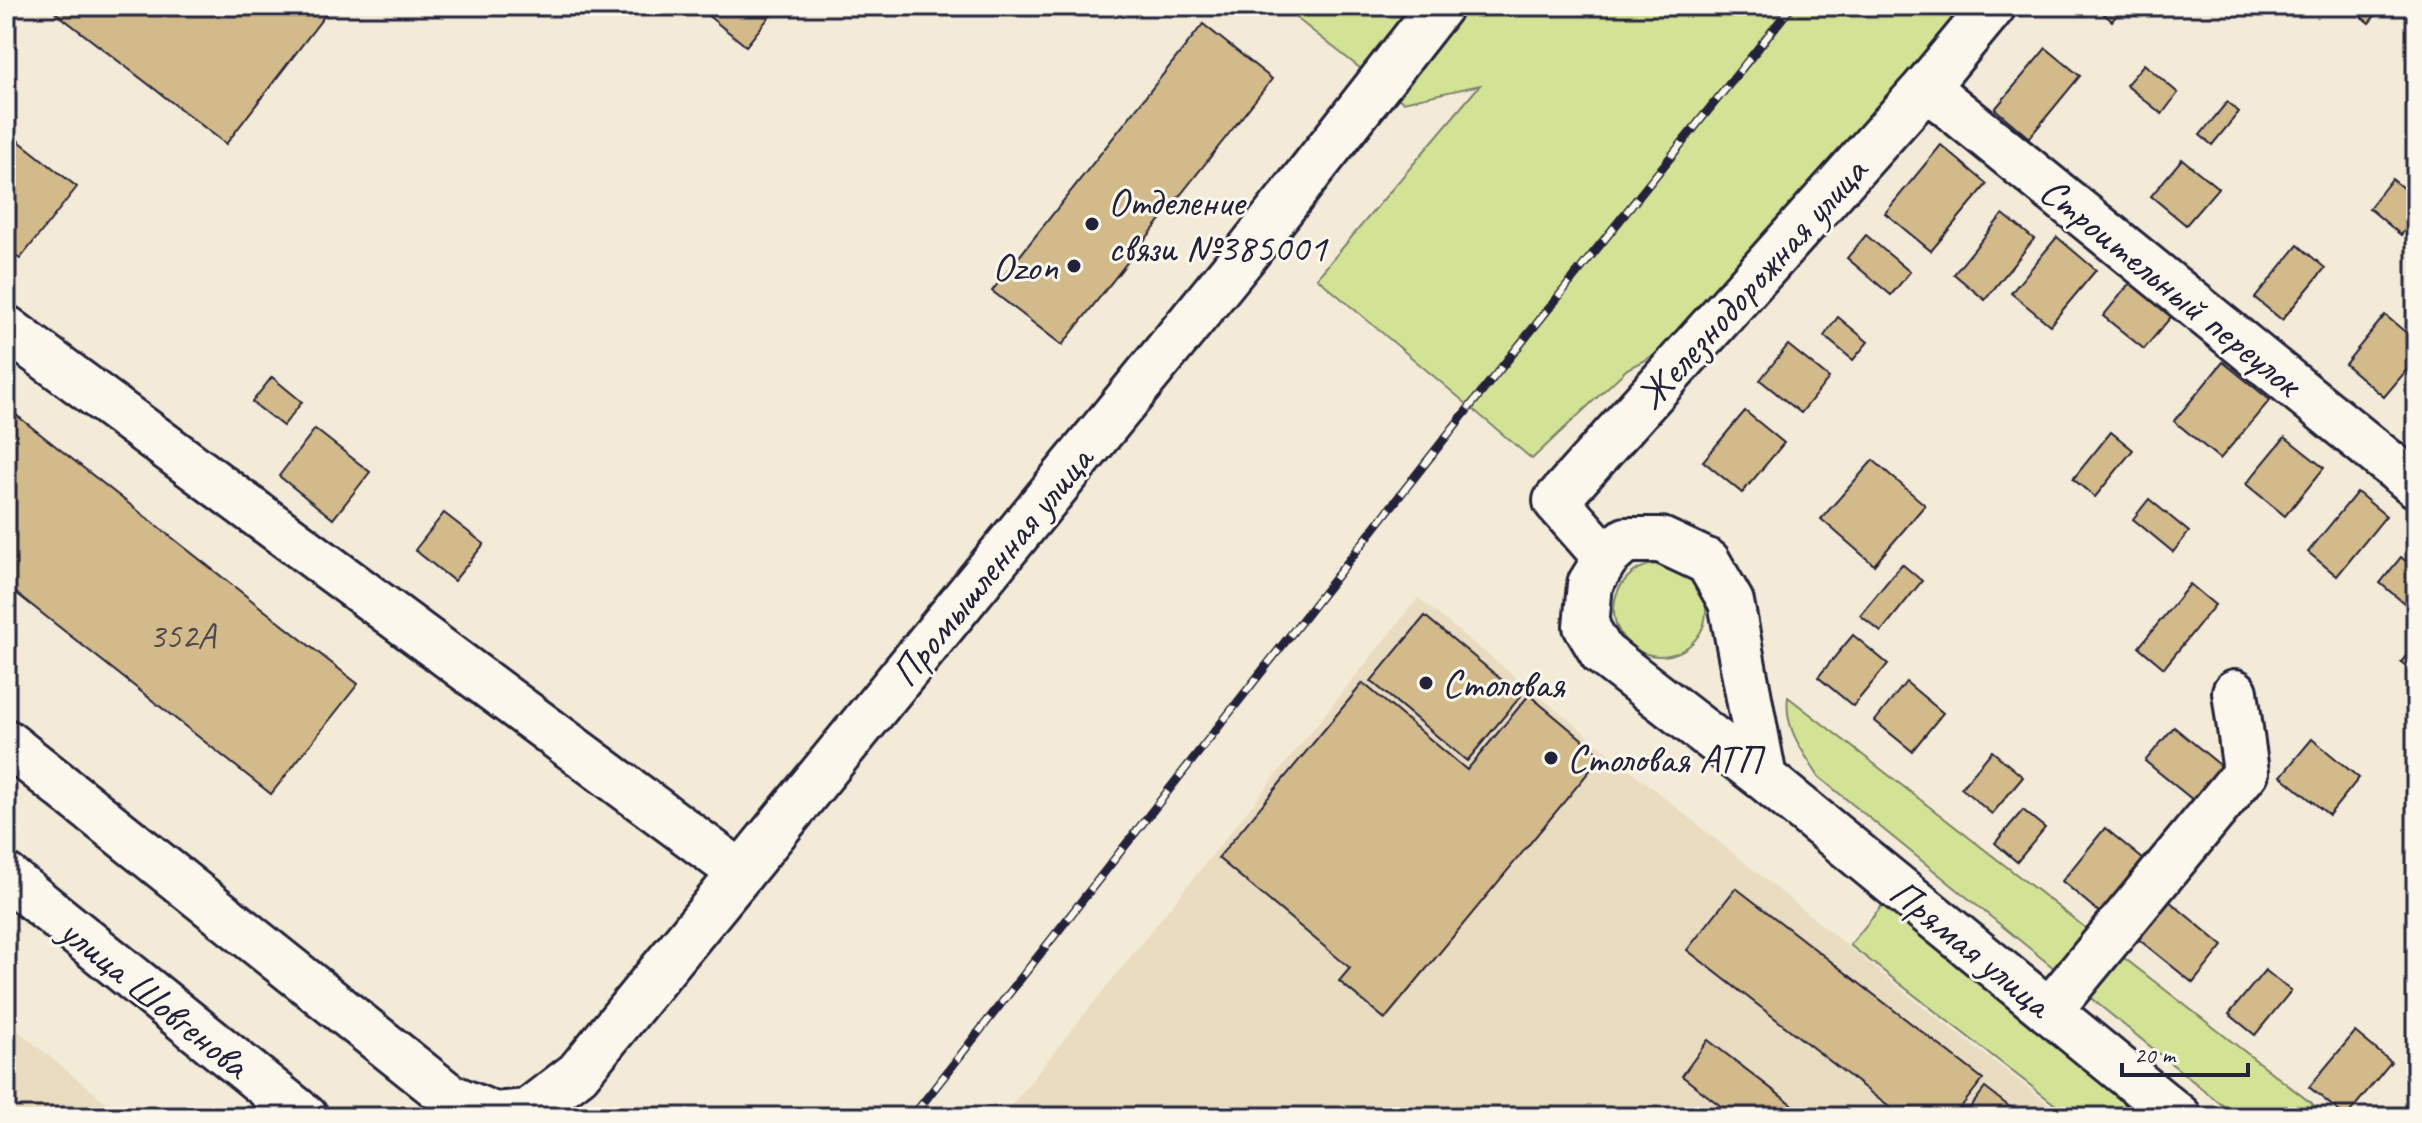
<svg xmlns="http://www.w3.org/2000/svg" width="2422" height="1123" viewBox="0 0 2422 1123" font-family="Caveat,sans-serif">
  <rect width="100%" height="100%" fill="#f3ebd8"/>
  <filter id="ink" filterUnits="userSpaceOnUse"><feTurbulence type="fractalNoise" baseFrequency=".0125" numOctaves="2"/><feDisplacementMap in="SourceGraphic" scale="16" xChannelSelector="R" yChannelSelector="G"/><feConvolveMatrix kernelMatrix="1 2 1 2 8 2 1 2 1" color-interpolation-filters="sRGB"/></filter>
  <g filter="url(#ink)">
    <g fill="#e9dcc1">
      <path d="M1418,598L1928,1011L2066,1117H1002Z"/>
      <path d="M6,1021L124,1117H6Z"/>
    </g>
    <g fill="#d3e396" stroke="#7a8268" stroke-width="2">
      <path d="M1281,6H1964L1850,147L1678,343L1627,369L1532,459L1317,278L1480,85L1403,102Z"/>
      <circle cx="1660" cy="610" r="46"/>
      <path d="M1788,697L2329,1117H2237L1819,777C1803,752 1784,728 1788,697Z"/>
      <path d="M1885,902L2149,1117H2071L1850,945Z"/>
    </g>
    <g fill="#d3ba8a" stroke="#22223b" stroke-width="2">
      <path d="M47,6H332L226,144Z"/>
      <path d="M696,6H778L746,46Z"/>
      <path d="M2095,6H2124L2112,21Z"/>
      <path d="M2348,6H2383L2369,23Z"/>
      <path d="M1203,24L1272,79L1062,345L992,291Z"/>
      <path d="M2046,48L2080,76L2029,138L1995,109Z"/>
      <path d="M2144,64L2178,93L2162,114L2126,85Z"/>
      <path d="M2227,102L2239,112L2212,145L2200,135Z"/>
      <path d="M6,131L77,187L20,259L6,249Z"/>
      <path d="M1941,145L1987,184L1931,251L1885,213Z"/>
      <path d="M2182,159L2218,188L2186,225L2151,196Z"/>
      <path d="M2392,179L2416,199V217L2401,235L2369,208Z"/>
      <path d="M2003,214L2034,239L1985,300L1954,274Z"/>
      <path d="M1866,235L1910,272L1891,295L1847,258Z"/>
      <path d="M2057,237L2096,270L2050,325L2011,293Z"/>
      <path d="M2298,245L2325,268L2282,320L2255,298Z"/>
      <path d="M2135,277L2176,311L2144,349L2103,316Z"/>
      <path d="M2385,315L2416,341V359L2384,397L2345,364Z"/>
      <path d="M1838,317L1868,342L1853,360L1824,336Z"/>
      <path d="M1788,345L1829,378L1801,413L1760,380Z"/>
      <path d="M2223,362L2270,400L2220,459L2174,421Z"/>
      <path d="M272,377L302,402L283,426L252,402Z"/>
      <path d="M6,407L358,684L271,794L6,585Z"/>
      <path d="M1745,411L1784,443L1742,493L1703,461Z"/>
      <path d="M315,429L370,472L333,519L279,476Z"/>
      <path d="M2111,432L2133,450L2095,497L2073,479Z"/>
      <path d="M2285,437L2324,468L2285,516L2246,484Z"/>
      <path d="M1873,460L1925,505L1874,565L1821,519Z"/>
      <path d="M2357,492L2386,516L2337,576L2308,552Z"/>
      <path d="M2149,499L2189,532L2173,552L2133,519Z"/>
      <path d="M444,513L484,544L454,581L415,550Z"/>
      <path d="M2401,557L2416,570V613L2380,583Z"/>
      <path d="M1902,564L1922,581L1881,632L1860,615Z"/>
      <path d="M2190,584L2215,605L2164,668L2139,647Z"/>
      <path d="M1425,616L1521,696L1467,761L1371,681Z"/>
      <path d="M1853,635L1888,664L1853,706L1818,677Z"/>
      <path d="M2416,644V674L2401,662Z"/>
      <path d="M1906,682L1943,713L1912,751L1875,721Z"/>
      <path d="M1363,683L1467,770L1529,695L1602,756L1385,1019L1339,981L1350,968L1218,858Z"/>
      <path d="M2174,727L2221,766L2193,800L2145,761Z"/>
      <path d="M2312,739L2359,778L2329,815L2281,776Z"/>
      <path d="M1992,751L2023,777L1992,814L1961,788Z"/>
      <path d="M2023,810L2045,828L2017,862L1995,843Z"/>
      <path d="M2105,828L2150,865L2106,918L2062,881Z"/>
      <path d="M1736,888L1983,1079L1953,1117H1902L1687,950Z"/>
      <path d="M2168,900L2223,946L2193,983L2137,938Z"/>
      <path d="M2265,970L2291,991L2255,1035L2229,1014Z"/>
      <path d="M2355,1032L2391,1062L2346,1117L2309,1087Z"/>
      <path d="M1708,1040L1808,1117H1735L1682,1076Z"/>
      <path d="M1985,1088L2023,1117H1963Z"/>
    </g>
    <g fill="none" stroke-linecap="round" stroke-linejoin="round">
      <g stroke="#22223b" stroke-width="50">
        <g id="minor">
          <path d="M1926,87L2416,485"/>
          <path d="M6,328L741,873"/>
          <path d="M1606,558L1556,501L1926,87L1993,6"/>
          <path d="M6,742L449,1096L494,1115L527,1112L578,1073L1245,255L1440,6"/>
          <path d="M1764,778L1731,602L1708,562L1661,540H1626L1606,558L1590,584L1586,626L1602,653L1764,778L2179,1117"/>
          <path d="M6,876L305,1117"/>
          <path d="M2049,1011L2246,772L2235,692"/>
        </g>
      </g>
      <use href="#minor" stroke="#fbf7ec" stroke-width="44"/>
      <g stroke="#22223b" stroke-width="9">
        <path id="rail" d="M912,1117L1460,419L1792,6"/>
      </g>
      <use href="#rail" stroke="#fbf7ec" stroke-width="6" stroke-dasharray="18" stroke-linecap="butt"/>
    </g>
  </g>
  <g fill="#22223b" stroke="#fbf7ec" stroke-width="3">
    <circle cx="1092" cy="224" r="8"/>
    <circle cx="1074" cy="266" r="8"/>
    <circle cx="1426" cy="683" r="8"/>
    <circle cx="1551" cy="758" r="8"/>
  </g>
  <g text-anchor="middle" stroke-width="6" stroke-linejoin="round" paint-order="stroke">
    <g font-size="36" fill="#4e484f">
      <text x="182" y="648">352А</text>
    </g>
    <g font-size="40" fill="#22223b" stroke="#fbf7ec" text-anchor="start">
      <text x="1108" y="215">Отделение<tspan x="1108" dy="46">связи №385001</tspan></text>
      <text x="1058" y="280" text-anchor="end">Ozon</text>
      <text x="1442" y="697">Столовая</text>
      <text x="1567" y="772">Столовая АТП</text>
    </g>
    <g font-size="40" fill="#22223b" stroke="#fbf7ec">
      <text transform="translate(1751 283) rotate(-48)" y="14">Железнодорожная улица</text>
      <text transform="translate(2171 286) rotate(39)" y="14">Строительный переулок</text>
      <text transform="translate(991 566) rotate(-51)" y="14">Промышленная улица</text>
      <text transform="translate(1971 947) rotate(39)" y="14">Прямая улица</text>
      <text transform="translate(155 997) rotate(39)" y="14">улица Шовгенова</text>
    </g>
  </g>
  <rect width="2422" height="1123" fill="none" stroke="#fbf7ec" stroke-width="32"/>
  <rect x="16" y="16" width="2390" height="1091" fill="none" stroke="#22223b" stroke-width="3" filter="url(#ink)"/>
  <path d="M2122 1063v12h126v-12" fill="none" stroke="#22223b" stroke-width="4"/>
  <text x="2134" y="1063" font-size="24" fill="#22223b" stroke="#fbf7ec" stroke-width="6" paint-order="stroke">20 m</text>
</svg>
